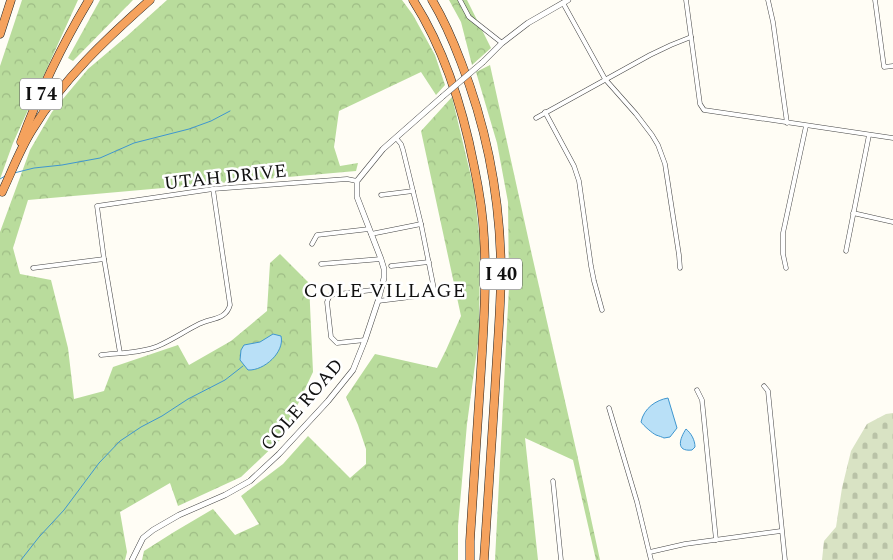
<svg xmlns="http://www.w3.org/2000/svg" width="893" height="560" viewBox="0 0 893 560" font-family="Spectral,serif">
  <defs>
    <pattern id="forest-crowns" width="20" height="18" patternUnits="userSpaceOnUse" patternTransform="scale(1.25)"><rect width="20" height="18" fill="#b9dc9c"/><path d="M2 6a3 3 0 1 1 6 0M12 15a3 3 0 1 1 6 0" fill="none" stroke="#9ebc85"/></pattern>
    <pattern id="cemetery-stones" width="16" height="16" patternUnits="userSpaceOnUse" patternTransform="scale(1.25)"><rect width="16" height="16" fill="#d9e3c4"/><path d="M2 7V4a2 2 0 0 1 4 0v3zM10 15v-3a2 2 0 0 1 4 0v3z" fill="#b9c2a7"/></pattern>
  </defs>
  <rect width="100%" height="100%" fill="#fffdf5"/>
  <g fill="url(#forest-crowns)">
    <path d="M22,0H78L13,143L0,179V66Z"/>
    <path d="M100,0H133L73,61L68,58Z"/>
    <path d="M167,0H402L413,15L435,55L445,85L436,95L421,72L339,111L334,147L340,166L358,163L356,171L28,200L13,248L20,274L51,280L68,348L74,399L104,391L113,367L178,345L189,365L231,341L267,311L270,263L280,254L309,283L313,372L282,438L241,477L178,506L170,483L120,512L127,552L125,560H0V232L30,150L52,112L88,69L127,36Z"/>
    <path d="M449,0H467L491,48L472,65L461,22Z"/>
    <path d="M490,65L531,251L577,454L600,560H596L573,460L525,438L538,560H495L509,287L508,202L497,143L476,72Z"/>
    <path d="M452,97L474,189L480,243L479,335L467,424L458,526V560H142L144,551L174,532L213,509L235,535L259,524L241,496L283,464L308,436L350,478L366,464V449L358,425L346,397L375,354L437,368L446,350L461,316L421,131Z"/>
  </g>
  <path fill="url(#cemetery-stones)" d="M893,413V560H822L824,541L836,527L842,488L851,451L867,424L886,414Z"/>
  <g fill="#b9e0f7" stroke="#3f96cf">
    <path d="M273,334L281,336C285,352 264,371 248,370L240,360L241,350L244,345L260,342Z"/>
    <path d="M668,398L677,428L670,437L664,438C662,437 659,436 656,435C652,433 644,426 641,422C644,408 656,400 668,398Z"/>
    <path d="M686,429C691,433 695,440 695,447L692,450C675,452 680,438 686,429Z"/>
  </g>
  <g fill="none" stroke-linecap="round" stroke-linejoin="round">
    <g stroke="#3f96cf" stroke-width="1">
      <path d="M14,173L34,168L62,165L100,158L134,143L189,129L211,121L230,111"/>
      <path d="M0,179L5,176"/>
      <path d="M21,560L39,537L64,510L99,463L120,441L141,427L162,416L188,399L225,380L243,366"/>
    </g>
    <g stroke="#444" stroke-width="5">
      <g id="minor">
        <path d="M460,0L469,17L502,43"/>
        <path d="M686,0L700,104L704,110L893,138"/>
        <path d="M768,0L773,22L787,123"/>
        <path d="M875,0L884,67L893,66"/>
        <path d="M563,3L605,79L636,114L652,135L658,145L665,164L679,255L680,268"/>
        <path d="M545,112L574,166L579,181L591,266L594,281L602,310"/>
        <path d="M536,118L650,55L671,45L691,37"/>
        <path d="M381,195L413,191"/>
        <path d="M853,213L893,222"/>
        <path d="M371,234L421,224"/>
        <path d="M312,244L317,235L369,229"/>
        <path d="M846,251L869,135"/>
        <path d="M321,264L381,259"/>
        <path d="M391,266L429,262"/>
        <path d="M33,268L104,259"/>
        <path d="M786,268L783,254V233L806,126"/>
        <path d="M378,301L435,294L421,224L403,150L401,144L396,138"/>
        <path d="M365,340L337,343L331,337L327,302L330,295L381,289"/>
        <path d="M120,353L104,259L97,206L213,189L347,179L357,181"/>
        <path d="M101,355C119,353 141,353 158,346C172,340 185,331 199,324C211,318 226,320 230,305L213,189"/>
        <path d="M764,386L768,391L785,560"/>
        <path d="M697,390L702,400L716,540"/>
        <path d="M609,408L637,502L651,560"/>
        <path d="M553,481L561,560"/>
        <path d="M650,552L685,544L781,531"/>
      </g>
    </g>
    <g stroke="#444" stroke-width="6">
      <g id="tertiary">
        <path d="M483,62L502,43L528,23L568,0"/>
        <path d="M132,560L143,538L153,530L179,515L225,495L250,481L279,454L328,401L353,370L365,340L378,301L384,278V269L381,259L357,197V181L383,149L442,97"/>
      </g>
    </g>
    <g stroke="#222" stroke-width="9">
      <g id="motorway">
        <path d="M413,0C445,50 463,109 474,166C479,190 483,214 484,238C487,287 483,336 480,386C477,437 473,489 470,541V560"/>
        <path d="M432,0C444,20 453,41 461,62C487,128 500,197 501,269C501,309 497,350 495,390C491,447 488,503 484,560"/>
        <path d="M0,34L11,0"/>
        <path d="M21,142C39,93 62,45 89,0"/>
        <path d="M2,192C12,171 20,149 32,130C63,79 106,39 150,0"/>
      </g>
    </g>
    <use href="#minor" stroke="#fff" stroke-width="4"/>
    <use href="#tertiary" stroke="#fff" stroke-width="5"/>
    <use href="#motorway" stroke="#f5a25d" stroke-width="8"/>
    <g stroke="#444" stroke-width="6" stroke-linecap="butt">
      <path id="tertiary-bridge" d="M442,97L483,62"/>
    </g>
    <use href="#tertiary-bridge" stroke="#fff" stroke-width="5"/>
  </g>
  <g text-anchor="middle" stroke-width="5" stroke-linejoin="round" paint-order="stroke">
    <g fill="#fff" stroke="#585858" stroke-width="1">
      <rect x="20" y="78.5" width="42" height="31" rx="4"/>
      <rect x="480" y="258.5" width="42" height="31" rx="4"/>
    </g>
    <g font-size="18" font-weight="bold" fill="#111">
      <text x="41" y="100">I 74</text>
      <text x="501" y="280">I 40</text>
    </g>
    <g font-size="19" fill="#111" stroke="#fff">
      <text transform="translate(225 176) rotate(-6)" y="7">UTAH DRIVE</text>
      <text transform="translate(301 404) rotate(-49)" y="7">COLE ROAD</text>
    </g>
    <g font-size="20" letter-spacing="1" fill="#111" stroke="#fff">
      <text x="385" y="297">COLE VILLAGE</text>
    </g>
  </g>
</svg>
